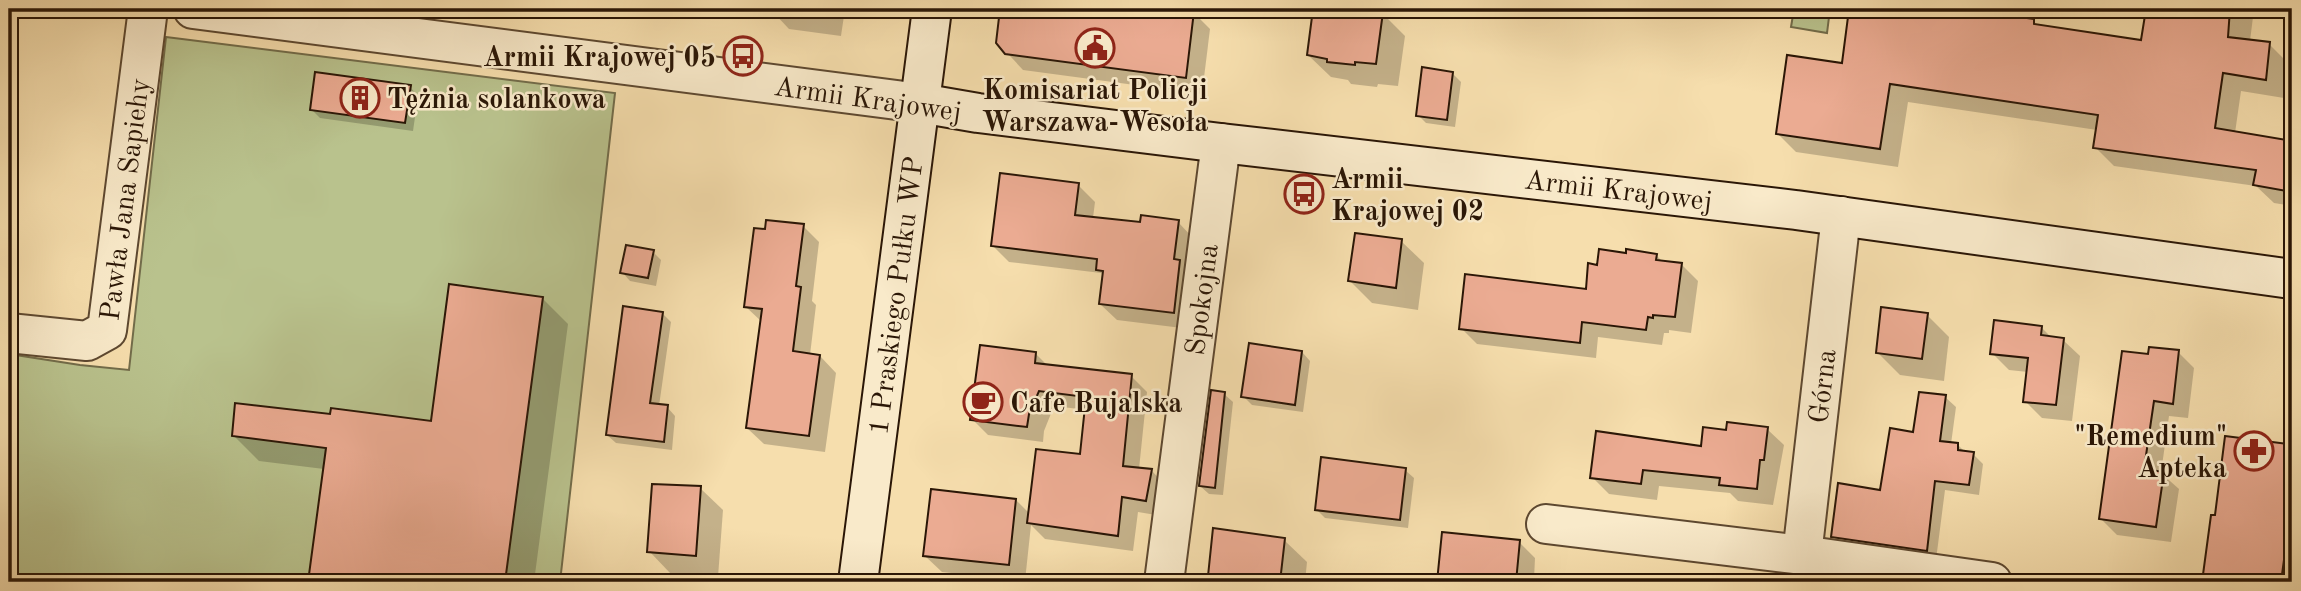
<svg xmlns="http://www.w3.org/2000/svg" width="2301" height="591" viewBox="0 0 2301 591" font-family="'Old Standard TT',serif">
  <rect width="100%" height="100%" fill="#f6dead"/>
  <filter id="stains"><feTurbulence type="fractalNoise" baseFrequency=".00286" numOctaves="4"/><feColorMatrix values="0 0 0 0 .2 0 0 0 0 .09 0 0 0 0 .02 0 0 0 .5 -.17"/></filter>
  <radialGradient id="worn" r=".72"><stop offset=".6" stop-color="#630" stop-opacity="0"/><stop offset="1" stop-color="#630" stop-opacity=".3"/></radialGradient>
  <g fill="#b9c28d" stroke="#726c4a" stroke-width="2">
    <path d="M1794,9H1830L1827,33L1791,27Z"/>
    <path d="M166,37L615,93L560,582H9V354L80,365L129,370Z"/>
  </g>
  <g fill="#0003">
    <path d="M773,9H845L841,36L789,29L773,12Z"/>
    <path d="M1002,9H1165L1194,13L1210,29L1202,94L1023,70L997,42Z"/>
    <path d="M1315,9H1346L1382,13L1405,36L1398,86L1378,84L1377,87L1351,84L1348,80L1331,77L1308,55Z"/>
    <path d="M1603,9H1639L1638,13Z"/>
    <path d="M1885,9H1920L1945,12L1946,9H1950L2033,21L2039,26L2143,42L2157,9H2254L2250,41L2269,44L2288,63L2284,98L2241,91L2235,133L2292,143V206L2274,203L2256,186L2114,166L2095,147L2097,130L1908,102L1898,167L1796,152L1777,133L1843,65L1884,15Z"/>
    <path d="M1452,73L1461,82L1455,127L1426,123L1418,115Z"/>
    <path d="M410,87L418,96L413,131L320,118L312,110Z"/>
    <path d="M1078,185L1095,202L1093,218L1142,224L1178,222L1194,239L1190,329L1117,320L1100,304L1104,275L1101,273L1009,262L992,245Z"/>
    <path d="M803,226L819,242L812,301L816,305L810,355L820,356L836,373L825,452L764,444L747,428L762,322L746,307Z"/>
    <path d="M1401,241L1424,263L1418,310L1372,303L1350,281Z"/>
    <path d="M653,252L661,260L656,286L630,281L622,272Z"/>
    <path d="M1656,255L1663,262L1681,264L1698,281L1691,333L1669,330V333H1664L1662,345L1598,337L1596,358L1477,344L1461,328L1587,291L1598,267Z"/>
    <path d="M542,298L568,324L534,582H309L324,469L259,461L233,435L332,416L432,423Z"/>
    <path d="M662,313L671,322L659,406L667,407L675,416L672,450L616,443L607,435Z"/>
    <path d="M1927,315L1949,337L1944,381L1900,375L1877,352Z"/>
    <path d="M2041,327L2052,338L2063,340L2080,356L2072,421L2042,418L2025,401L2028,372L2009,370L1992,353Z"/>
    <path d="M1302,352L1310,361L1303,412L1252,405L1243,396Z"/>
    <path d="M2178,352L2194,368L2188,418L2169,416L2161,473L2179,489L2171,542L2117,535L2101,519L2150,356Z"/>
    <path d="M1036,354L1049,367L1131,376L1147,392L1139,469L1152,471L1167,487L1162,516L1138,512L1133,551L1045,539L1031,525L1025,581L942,572L925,556L1016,500L1030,514L1081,455L1087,410L1054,406L1044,431L1043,442L988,435L972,419Z"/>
    <path d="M1224,394L1233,402L1223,495L1209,494L1200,486Z"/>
    <path d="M1945,397L1956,407L1951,444L1958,445L1966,453L1973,454L1983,464L1979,495L1945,490L1936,560L1843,547L1833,536L1882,492L1915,434Z"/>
    <path d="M1767,429L1784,445L1773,505L1738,501L1730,493L1659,486L1657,500L1609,494L1592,477L1702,448L1728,432Z"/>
    <path d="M2288,446L2292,451V582H2204L2212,517L2217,516Z"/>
    <path d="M1405,470L1414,478L1408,528L1325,518L1317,510Z"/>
    <path d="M700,488L723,510L718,577L671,574L649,551Z"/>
    <path d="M1444,534L1519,542L1535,558L1534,580L1551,582H1439Z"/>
    <path d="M1284,540L1307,562L1305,582H1217L1209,575Z"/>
  </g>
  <g fill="#ebab92" stroke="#2a1606" stroke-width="2">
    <path d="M1000,9H1178L1194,11L1186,78L1005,54L996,43Z"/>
    <path d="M1313,9H1360L1383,12L1376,64L1355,62V65L1327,62V59L1307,55Z"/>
    <path d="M1849,9L1882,13L1883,9H1962L2034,19V24L2141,40L2146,9H2230L2228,37L2270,42L2266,80L2223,73L2215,128L2292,141V192L2253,185L2256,170L2093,148L2098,115L1890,84L1880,149L1776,134L1787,55L1842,63Z"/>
    <path d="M1422,67L1453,72L1447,120L1416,116Z"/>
    <path d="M315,72L411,85L405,123L310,110Z"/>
    <path d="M1000,173L1079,183L1075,215L1140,222L1141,215L1179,220L1174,259L1180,260L1174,313L1099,304L1103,271L1096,270L1097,259L991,246Z"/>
    <path d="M766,220L804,224L796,286L801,287L793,351L820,355L809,436L746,428L762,309L744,307L754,228L765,229Z"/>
    <path d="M1355,233L1402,239L1396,288L1348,281Z"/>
    <path d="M626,245L654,250L648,278L620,273Z"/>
    <path d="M1599,249L1626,253V249L1657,254L1656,260L1682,263L1675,317L1653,315V318L1648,317L1646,330L1582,322L1580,343L1459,329L1465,274L1586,289L1588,263L1597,265Z"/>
    <path d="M449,284L543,297L505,582H308L326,448L232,436L235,403L330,414L331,408L431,421Z"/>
    <path d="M623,306L663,312L650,403L668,405L664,442L606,435Z"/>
    <path d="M1881,307L1928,313L1922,359L1876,353Z"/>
    <path d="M1994,320L2042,326L2041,335L2064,338L2056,405L2023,402L2028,358L1990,354Z"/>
    <path d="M1249,343L1302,351L1295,405L1241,397Z"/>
    <path d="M980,345L1036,352L1035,363L1132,374L1123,466L1152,469L1146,501L1122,497L1118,536L1027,523L1036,449L1080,454L1086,397L1039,391L1029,414L1027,427L970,420Z"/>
    <path d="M2149,347L2179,350L2173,404L2154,401L2144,469L2164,472L2156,527L2099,519L2122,351L2148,354Z"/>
    <path d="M1211,390L1225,392L1215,488L1199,486Z"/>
    <path d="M1919,392L1946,395L1940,441L1958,443V450L1974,452L1969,485L1935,481L1927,551L1831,537L1838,483L1880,490L1890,428L1913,432Z"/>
    <path d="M1727,422L1768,427L1764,460H1760L1757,489L1719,485L1720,478L1643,470L1641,484L1590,478L1596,431L1701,446L1703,427L1726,430Z"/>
    <path d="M2225,436L2288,444L2289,469H2292V501L2281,582H2202L2211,515H2215Z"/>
    <path d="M1321,457L1406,468L1400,520L1315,510Z"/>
    <path d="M652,484L701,486L696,556L647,552Z"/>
    <path d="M931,489L1016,499L1009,565L923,556Z"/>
    <path d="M1213,528L1285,538L1280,582H1219L1220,577L1208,576Z"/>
    <path d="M1442,532L1520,540L1516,582H1437Z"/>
  </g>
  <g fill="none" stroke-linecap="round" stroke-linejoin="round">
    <g stroke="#5d4830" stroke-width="42">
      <g id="street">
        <path d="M193,9L920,103"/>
        <path id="s1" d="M9,333L87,341L107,330L148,9"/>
        <path d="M1546,524L1802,555L1992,582"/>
        <path id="s2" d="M1802,555L1841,216"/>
        <path id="s3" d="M1164,582L1221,143"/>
      </g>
    </g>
    <g stroke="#2a1606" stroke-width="42">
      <g id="secondary">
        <path id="s4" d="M920,103L978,113L1221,143L1796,210L2292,279"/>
        <path id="s5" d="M858,582L932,9"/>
      </g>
    </g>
    <use href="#street" stroke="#f9eaca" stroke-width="38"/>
    <use href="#secondary" stroke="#f9eaca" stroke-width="38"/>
  </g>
  <defs>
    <g id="civic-ring" transform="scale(2.0125)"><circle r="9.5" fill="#f9eaca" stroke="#8f2418" stroke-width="1.5"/><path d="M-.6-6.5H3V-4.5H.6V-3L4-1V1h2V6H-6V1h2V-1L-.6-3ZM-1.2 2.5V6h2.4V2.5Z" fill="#8f2418"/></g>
    <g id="bus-ring" transform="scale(2.0125)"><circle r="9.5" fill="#f9eaca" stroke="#8f2418" stroke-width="1.5"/><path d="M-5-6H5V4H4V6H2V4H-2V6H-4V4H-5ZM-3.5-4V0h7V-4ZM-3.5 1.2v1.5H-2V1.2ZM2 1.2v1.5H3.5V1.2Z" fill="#8f2418"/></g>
    <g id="building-ring" transform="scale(2.0125)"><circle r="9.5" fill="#f9eaca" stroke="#8f2418" stroke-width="1.5"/><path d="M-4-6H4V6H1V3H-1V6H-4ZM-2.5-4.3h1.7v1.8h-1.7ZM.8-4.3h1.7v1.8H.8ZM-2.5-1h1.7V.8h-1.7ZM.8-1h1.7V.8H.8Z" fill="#8f2418"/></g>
    <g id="cafe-ring" transform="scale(2.0125)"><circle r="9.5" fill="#f9eaca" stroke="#8f2418" stroke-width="1.5"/><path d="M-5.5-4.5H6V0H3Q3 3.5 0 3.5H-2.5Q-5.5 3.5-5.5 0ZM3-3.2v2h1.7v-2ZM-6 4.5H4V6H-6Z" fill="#8f2418"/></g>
    <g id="pharmacy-ring" transform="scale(2.0125)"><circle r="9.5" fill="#f9eaca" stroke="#8f2418" stroke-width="1.5"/><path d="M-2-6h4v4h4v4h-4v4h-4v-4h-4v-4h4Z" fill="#8f2418"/></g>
  </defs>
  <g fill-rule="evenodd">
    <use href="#civic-ring" x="1095" y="48"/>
    <use href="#bus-ring" x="743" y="56"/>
    <use href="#building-ring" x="360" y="98"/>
    <use href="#bus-ring" x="1304" y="194"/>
    <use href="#cafe-ring" x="983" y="402"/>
    <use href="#pharmacy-ring" x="2254" y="451"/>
  </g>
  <g text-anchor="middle" stroke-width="5" stroke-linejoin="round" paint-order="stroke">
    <g font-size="28" font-weight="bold" fill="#2a1606" stroke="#f9eaca" text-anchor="start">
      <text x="716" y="66" text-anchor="end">Armii Krajowej 05</text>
      <text x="1095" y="99" text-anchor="middle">Komisariat Policji<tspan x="1095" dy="32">Warszawa-Wesoła</tspan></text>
      <text x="387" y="108">Tężnia solankowa</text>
      <text x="1331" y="188">Armii<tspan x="1331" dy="32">Krajowej 02</tspan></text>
      <text x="1010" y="412">Cafe Bujalska</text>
      <text x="2227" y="445" text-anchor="end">"Remedium"<tspan x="2227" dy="32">Apteka</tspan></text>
    </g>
    <g font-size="28" fill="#2a1606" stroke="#f9eaca">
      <text transform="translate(868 98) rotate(8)" y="10">Armii Krajowej</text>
      <text dy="10" stroke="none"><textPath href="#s4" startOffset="704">Armii Krajowej</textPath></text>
      <text dy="10" stroke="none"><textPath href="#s1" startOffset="233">Pawła Jana Sapiehy</textPath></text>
      <text dy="10" stroke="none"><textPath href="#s5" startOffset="289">1 Praskiego Pułku WP</textPath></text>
      <text dy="10" stroke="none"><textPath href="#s3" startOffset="285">Spokojna</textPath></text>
      <text dy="10" stroke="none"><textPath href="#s2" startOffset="170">Górna</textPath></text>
    </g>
  </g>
  <rect width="2301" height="591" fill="none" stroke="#f6dead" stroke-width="35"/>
  <rect x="10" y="10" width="2280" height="570" fill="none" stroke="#2a1606" stroke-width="3.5"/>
  <rect x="18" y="18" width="2266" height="556" fill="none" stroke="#2a1606" stroke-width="2"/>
  <rect width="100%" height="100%" filter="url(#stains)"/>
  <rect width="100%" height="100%" fill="url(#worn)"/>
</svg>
